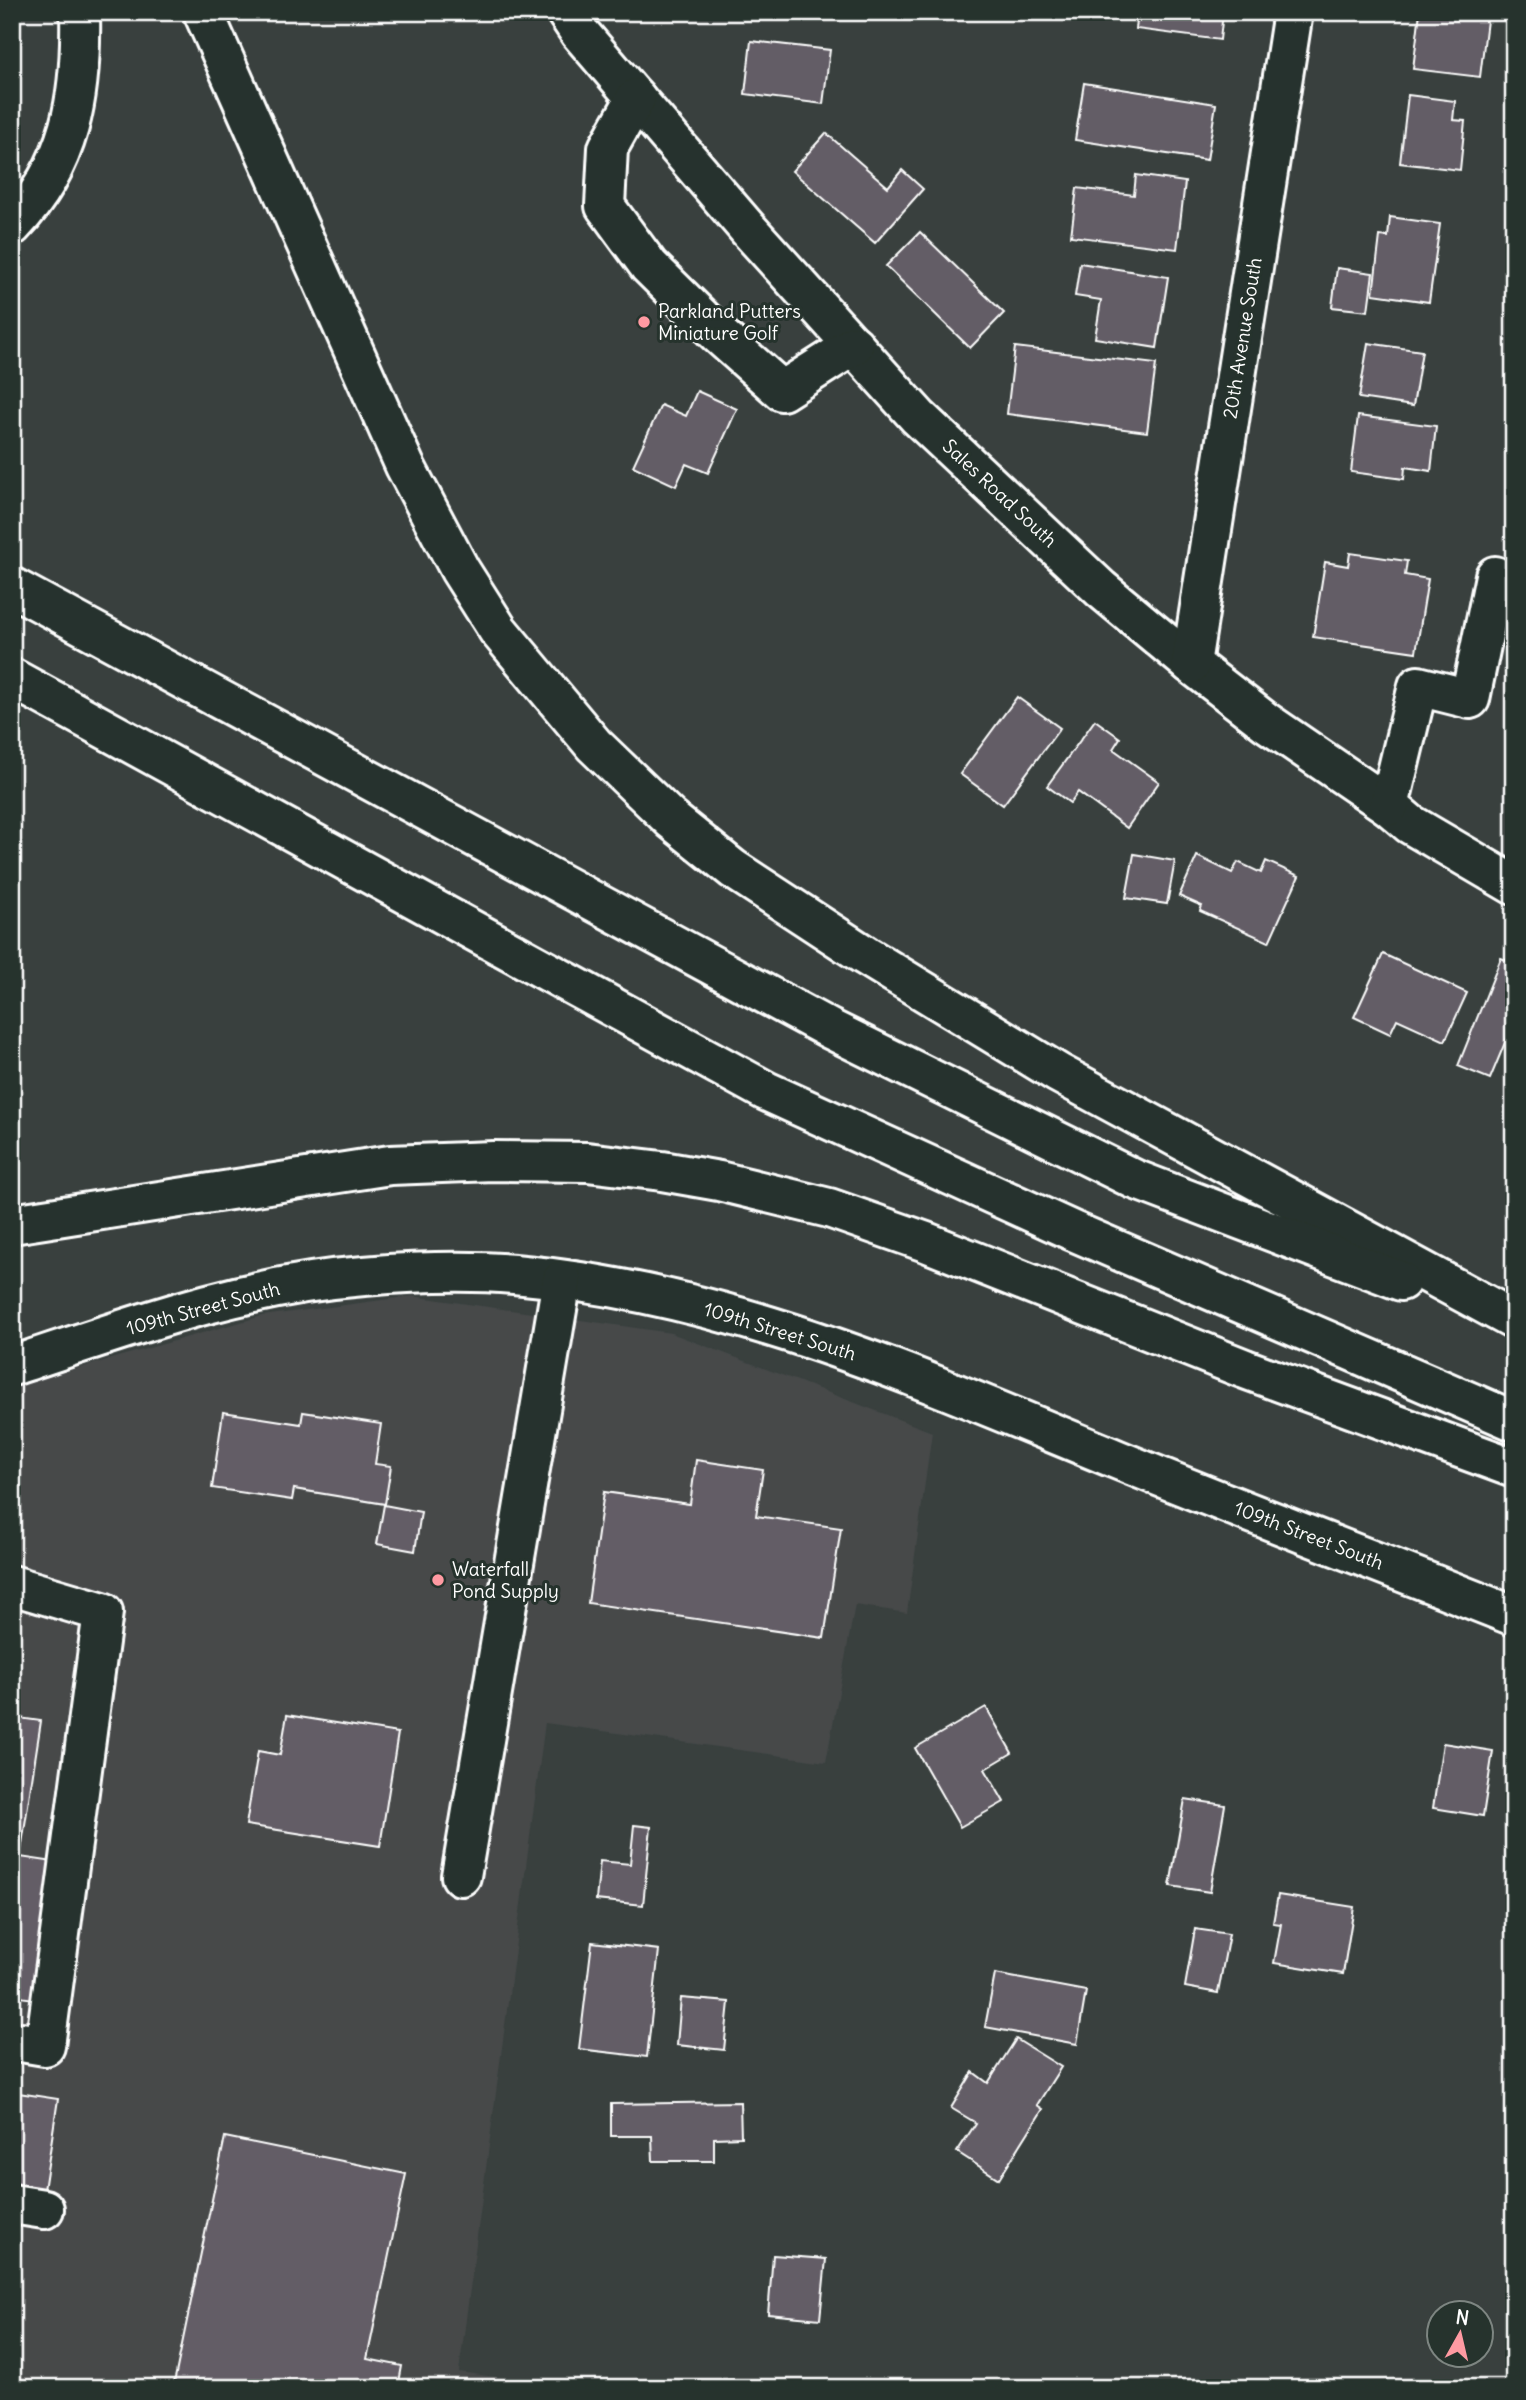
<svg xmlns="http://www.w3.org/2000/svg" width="1526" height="2400" viewBox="0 0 1526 2400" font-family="Delius,sans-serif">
  <rect width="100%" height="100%" fill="#39403e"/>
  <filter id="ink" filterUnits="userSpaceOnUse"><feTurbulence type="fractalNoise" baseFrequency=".0143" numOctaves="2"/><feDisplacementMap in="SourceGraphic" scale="14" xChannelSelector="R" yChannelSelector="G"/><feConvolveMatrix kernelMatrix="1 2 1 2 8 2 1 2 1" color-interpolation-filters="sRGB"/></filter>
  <g filter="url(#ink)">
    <path fill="#46494a" d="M412,1296L671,1333L932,1432L907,1613L855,1605L826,1762L545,1723L459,2372L576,2388H12V1387L262,1316Z"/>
    <g fill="#645d66" stroke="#fff" stroke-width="2">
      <path d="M1138,12H1223L1220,40L1136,29Z"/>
      <path d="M1420,12H1488L1480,77L1413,69Z"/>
      <path d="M751,41L830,50L823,104L745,94Z"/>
      <path d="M1084,83L1216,104L1207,160L1075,140Z"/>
      <path d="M1408,95L1455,101L1453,120L1465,121L1460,170L1400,163Z"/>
      <path d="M826,133L888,187L902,170L923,189L875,243L792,171Z"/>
      <path d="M1136,175L1185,182L1177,249L1071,236L1077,188L1134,195Z"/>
      <path d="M1390,217L1440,224L1429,302L1373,294L1380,236L1388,237Z"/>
      <path d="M920,232L1004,313L970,348L886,266Z"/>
      <path d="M1080,263L1168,277L1157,348L1095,338L1101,300L1075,296Z"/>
      <path d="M1337,268L1373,273L1368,311L1332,307Z"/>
      <path d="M1368,343L1422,351L1413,406L1359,398Z"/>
      <path d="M1015,347L1156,364L1147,432L1007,414Z"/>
      <path d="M697,391L737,409L708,473L686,464L676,486L633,466L661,405L686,416Z"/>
      <path d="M1358,416L1436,426L1431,471L1405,467L1404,479L1351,472Z"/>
      <path d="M1350,553L1407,561L1405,575L1428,579L1416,652L1313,637L1325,562L1348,566Z"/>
      <path d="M1017,697L1060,728L1003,805L960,774Z"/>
      <path d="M1095,720L1120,738L1113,749L1159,782L1127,828L1078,792L1070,803L1047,786Z"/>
      <path d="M1134,854L1175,861L1167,904L1126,898Z"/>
      <path d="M1197,856L1232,873L1238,862L1261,873L1266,861L1299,876L1269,942L1200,911L1202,906L1179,896Z"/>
      <path d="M1383,954L1467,993L1445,1041L1397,1019L1390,1034L1354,1017Z"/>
      <path d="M1501,958L1514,963V1021L1490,1079L1458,1066Z"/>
      <path d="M223,1412L301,1424L303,1412L381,1424L375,1464L391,1466L385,1504L294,1489L292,1500L212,1488Z"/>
      <path d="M696,1460L763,1470L756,1516L841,1528L824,1638L588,1603L604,1492L690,1504Z"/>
      <path d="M384,1505L421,1512L415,1551L377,1544Z"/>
      <path d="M986,1707L1012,1753L985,1769L1004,1802L960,1827L915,1748Z"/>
      <path d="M287,1715L398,1733L380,1846L246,1825L258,1751L280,1755Z"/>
      <path d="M12,1717L41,1721L20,1857L54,1862L34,1999L12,1996Z"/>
      <path d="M1443,1743L1493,1751L1483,1816L1433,1808Z"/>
      <path d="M1185,1799L1225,1805L1210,1892L1170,1886Z"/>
      <path d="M634,1825L651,1827L643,1905L596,1900L600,1861L630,1864Z"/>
      <path d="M1278,1895L1354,1907L1343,1974L1274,1963L1281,1924L1273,1923Z"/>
      <path d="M1195,1929L1229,1934L1218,1993L1185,1987Z"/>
      <path d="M592,1942L659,1950L647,2057L579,2049Z"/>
      <path d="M995,1974L1086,1991L1077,2044L985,2027Z"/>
      <path d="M681,1998L729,2002L724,2050L677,2045Z"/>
      <path d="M1016,2039L1061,2067L1037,2105L1043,2109L999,2179L957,2152L976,2123L951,2108L973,2072L988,2083Z"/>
      <path d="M12,2092L58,2099L44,2190L12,2185Z"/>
      <path d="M740,2102L741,2137L714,2138V2161H653L652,2136H611V2104Z"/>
      <path d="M225,2137L406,2174L367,2359L402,2366L398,2388H173Z"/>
      <path d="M773,2255L826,2259L820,2319L768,2314Z"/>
    </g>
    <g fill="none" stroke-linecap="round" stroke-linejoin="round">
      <g stroke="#fff" stroke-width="44">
        <g id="minor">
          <path d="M566,12L580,33L748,229L918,417L1101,589L1191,664L1266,722L1389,806L1410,824L1514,885"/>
          <path d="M636,98L608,148L605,206L649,266L718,334L782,391L854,345"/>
          <path d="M1191,664L1293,12"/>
          <path d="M1389,806L1418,686L1470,699L1495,576"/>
          <path d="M12,1366C127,1328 242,1285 364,1276C413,1272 465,1270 514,1274C731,1293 918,1378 1116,1459C1248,1513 1381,1563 1514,1616"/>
          <path d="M12,1585L103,1612L45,2046L21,2042"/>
          <path d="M461,1876L562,1280"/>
          <path d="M12,2204L44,2209"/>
        </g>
      </g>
      <g stroke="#fff" stroke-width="44">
        <g id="highway">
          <path d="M203,12L405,466L460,570L498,630L594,745L672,820L733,869L866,956L1058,1073L1514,1320"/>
          <path d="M12,226C71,165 82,95 80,12"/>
          <path d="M12,587L830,1029L1134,1179L1401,1281"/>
          <path d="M12,678L766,1091L1073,1231L1514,1421"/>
          <path d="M12,1224L390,1165L493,1161L587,1162L662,1171L719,1181L829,1208L926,1242L1245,1369L1514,1468"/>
        </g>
      </g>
      <use href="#minor" stroke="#26332d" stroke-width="38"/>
      <use href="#highway" stroke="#26332d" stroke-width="38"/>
    </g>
  </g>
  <g fill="#ff9aa2" stroke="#26332d" stroke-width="2.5">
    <circle cx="644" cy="322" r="7"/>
    <circle cx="438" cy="1580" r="7"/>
  </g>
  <g text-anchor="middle" stroke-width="6" stroke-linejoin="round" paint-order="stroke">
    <g font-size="19" fill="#fff" stroke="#26332d" text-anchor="start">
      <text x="658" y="318">Parkland Putters<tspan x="658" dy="22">Miniature Golf</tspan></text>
      <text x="452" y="1576">Waterfall<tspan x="452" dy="22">Pond Supply</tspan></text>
    </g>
    <g font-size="19" fill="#fff" stroke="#26332d">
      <text transform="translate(1242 338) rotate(-81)" y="7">20th Avenue South</text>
      <text transform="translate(1000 493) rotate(43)" y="7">Sales Road South</text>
      <text transform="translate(203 1308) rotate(-15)" y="7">109th Street South</text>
      <text transform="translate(780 1331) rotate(17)" y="7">109th Street South</text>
      <text transform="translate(1309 1535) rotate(21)" y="7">109th Street South</text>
    </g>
  </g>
  <rect width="1526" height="2400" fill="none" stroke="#26332d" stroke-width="42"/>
  <rect x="21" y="21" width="1484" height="2358" fill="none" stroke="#fff" stroke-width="2.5" filter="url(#ink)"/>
  <g transform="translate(1460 2334) rotate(8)"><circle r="33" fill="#26332d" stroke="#7d8581" stroke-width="2"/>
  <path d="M0-5L12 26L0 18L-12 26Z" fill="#ff9aa2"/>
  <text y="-10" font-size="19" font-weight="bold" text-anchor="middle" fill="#ffffff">N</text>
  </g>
</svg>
